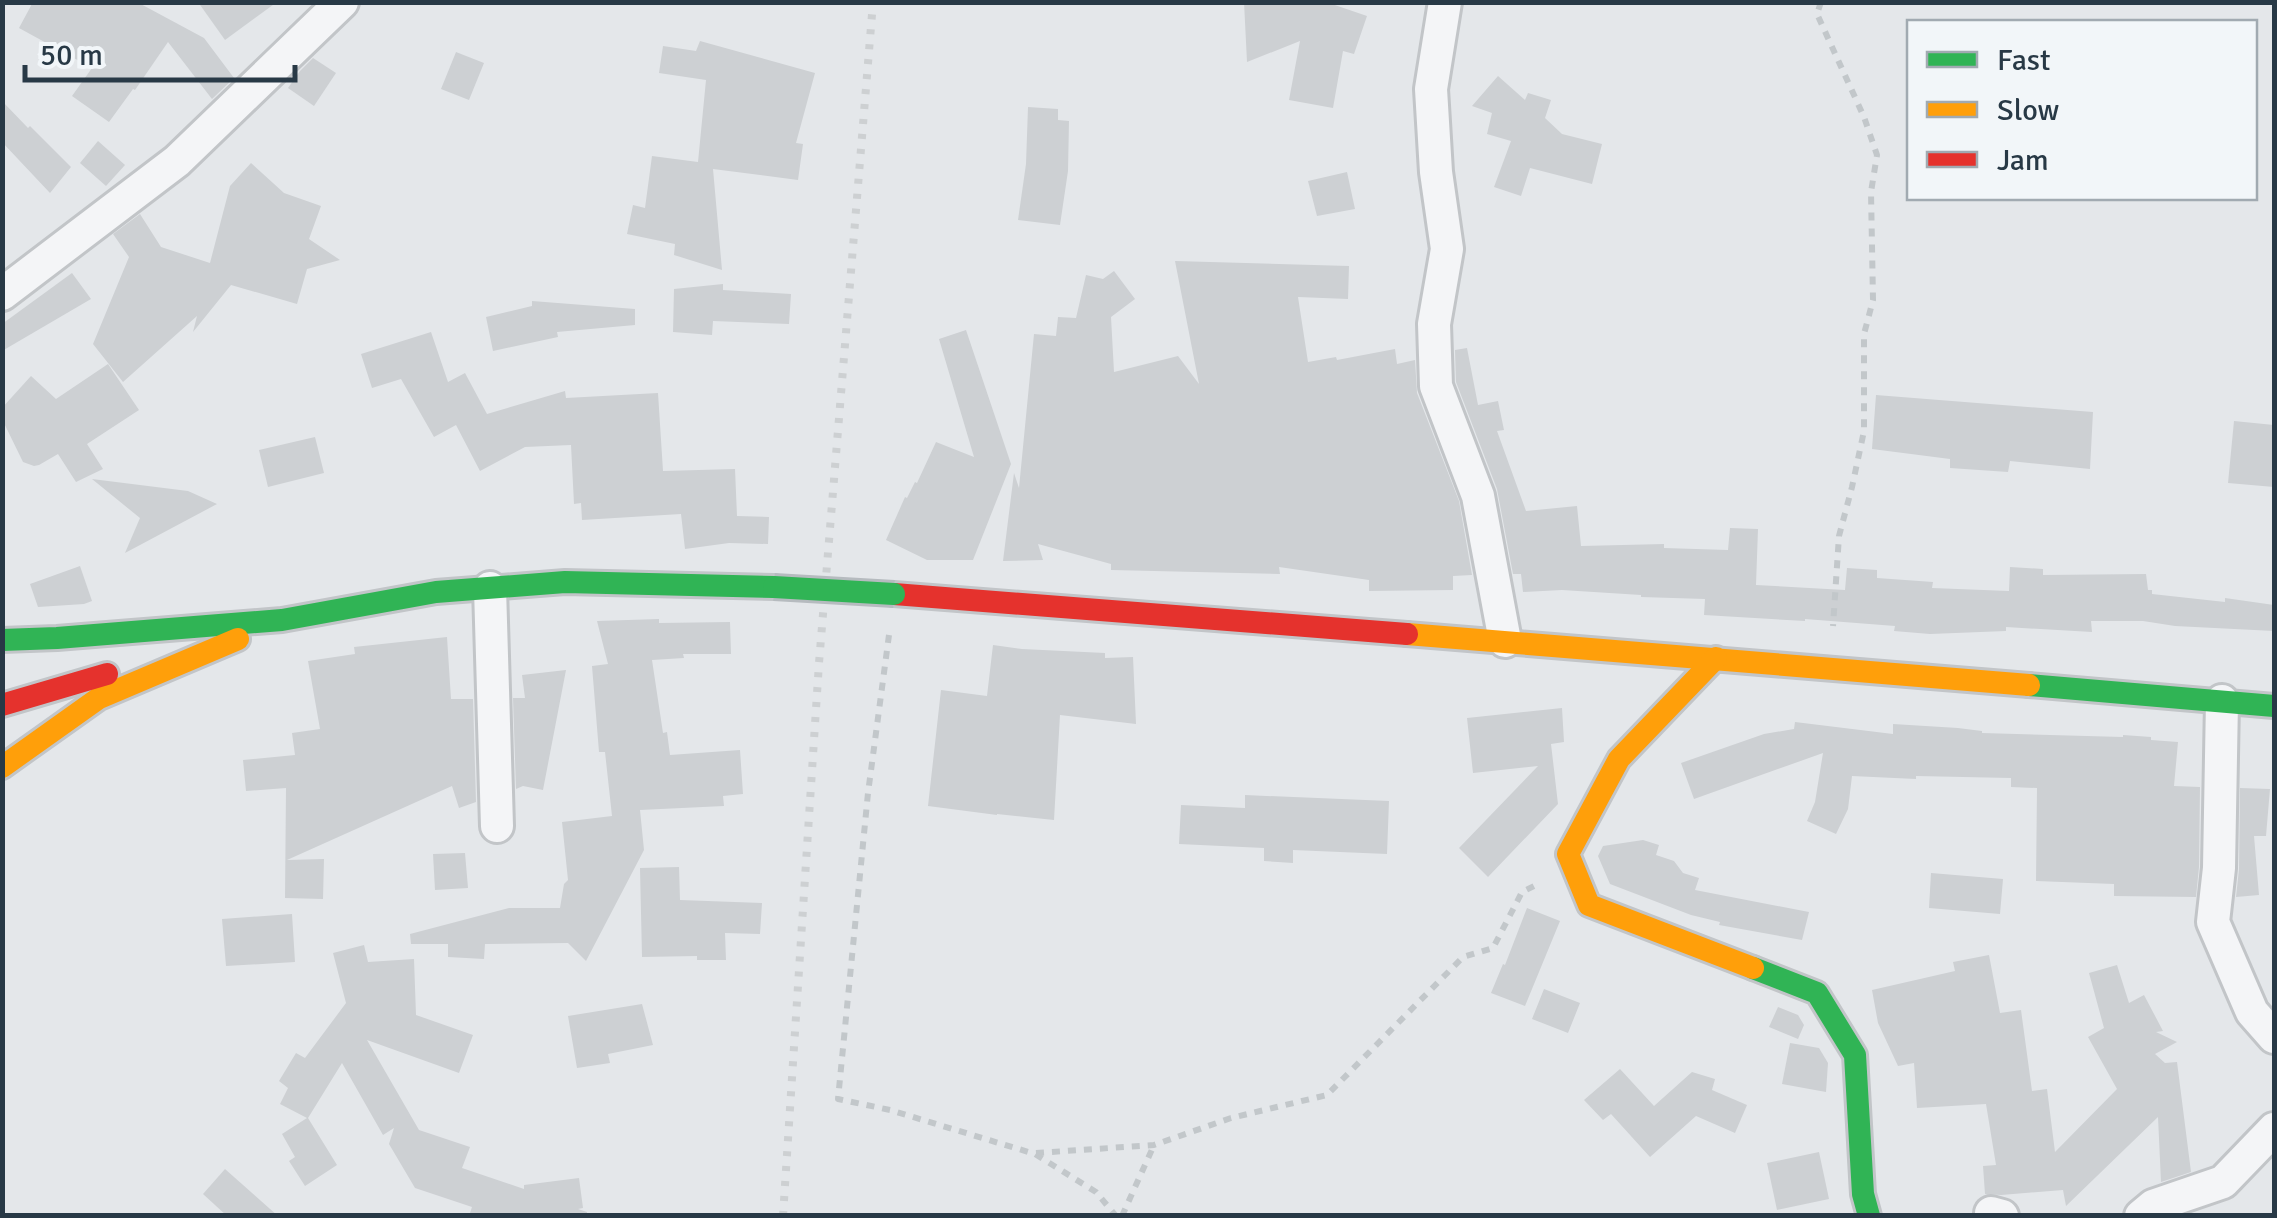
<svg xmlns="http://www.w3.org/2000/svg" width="2277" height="1218" viewBox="0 0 2277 1218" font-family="Signika,sans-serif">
  <rect width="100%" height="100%" fill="#e4e7ea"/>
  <g fill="#cdd0d3">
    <path d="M33,2H137L204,38L234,78L212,99L168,42L135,90L133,89L109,122L72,96L92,68L19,28Z"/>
    <path d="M198,2H277L225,40Z"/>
    <path d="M1244,2H1326L1367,16L1354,54L1343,51L1333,108L1289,100L1300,41L1247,62Z"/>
    <path d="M700,41L815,73L796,143L803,144L798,180L713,169L722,270L674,255L675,244L627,234L633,205L645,208L652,156L698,162L706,80L659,73L663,46L696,51Z"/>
    <path d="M456,52L484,63L469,100L441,89Z"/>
    <path d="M313,58L336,73L314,106L288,88L300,71Z"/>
    <path d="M1498,76L1525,100L1528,93L1551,100L1545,118L1562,134L1602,144L1592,184L1530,168L1521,196L1494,187L1511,141L1487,134L1492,113L1472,106Z"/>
    <path d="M2,101L28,128L30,126L71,167L50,193L2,142Z"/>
    <path d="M1028,107L1058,109V120L1069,121L1068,171L1060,225L1018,220L1026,164Z"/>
    <path d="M98,141L125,165L106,186L80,163Z"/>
    <path d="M251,163L284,193L321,206L309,239L340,260L307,269L297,304L231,285L193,332L197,316L123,382L93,344L129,257L113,234L140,214L161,247L210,263L230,186Z"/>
    <path d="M1347,172L1355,209L1317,216L1308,181Z"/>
    <path d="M1175,261L1349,266L1348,299L1298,297L1308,362L1336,357L1337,360L1395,349L1397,364L1415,360L1417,393L1459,501L1472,575L1453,576V590L1369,591V580L1279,567L1280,574L1111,570V564L1038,544L1043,560L1003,561L1014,473L1019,488L1034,334L1056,336L1058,317L1076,318L1086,275L1103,279L1114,271L1135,299L1111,317L1114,372L1178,356L1199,384Z"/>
    <path d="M72,273L91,299L2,351V324Z"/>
    <path d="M723,284V290L791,294L789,324L713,321L712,335L673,332L674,289Z"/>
    <path d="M532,301L635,309V325L557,332L558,337L493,351L486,317L532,306Z"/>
    <path d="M966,330L1011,464L973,560H927L886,540L905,497L907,498L915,482L917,483L936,442L974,457L939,339Z"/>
    <path d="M431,332L448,382L465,373L487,414L565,391L566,398L658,393L663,471L735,469L737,516L769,517L768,544L729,543L685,549L681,514L582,520L581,503L574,504L571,445L525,447L480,471L456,425L434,437L401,379L372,388L361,354Z"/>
    <path d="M1467,348L1478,405L1498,401L1504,430L1497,431L1526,511L1577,506L1581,546L1664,544V548L1728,550L1730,528L1758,529L1756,585L1845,590L1847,568L1877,570V578L1933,582L1932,588L2009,591L2010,567L2043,569V575L2146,574L2148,590H2152V594L2225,602V598L2274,605V631L2175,626L2143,621H2091L2092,632L2006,627V631L1930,634L1894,631L1895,626L1805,619V621L1704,615L1705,599L1641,597V595L1562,590L1523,592L1521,574H1513L1497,489L1456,382L1455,350Z"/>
    <path d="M108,364L139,410L87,444L103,469L76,482L58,454L39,465L34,466L23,462L2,419V408L31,376L56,399Z"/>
    <path d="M1876,395L2093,412L2090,469L2010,461L2008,472L1950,468V459L1872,449Z"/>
    <path d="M2234,421L2274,425V487L2228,483Z"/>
    <path d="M315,437L324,473L268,487L259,450Z"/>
    <path d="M92,479L188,491L217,504L125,553L140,518Z"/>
    <path d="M80,566L92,601L84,604L38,607L30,584Z"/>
    <path d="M659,619V623L730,622L731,654H683L684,658L652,660L663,733L667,732L670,755L740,750L743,794L723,796L724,806L640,810L644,850L586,961L568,943L485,944L484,959L448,957V944H411L410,934L509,908H560L564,884L568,880L562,822L612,816L605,752H599L592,666L608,664L597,621Z"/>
    <path d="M447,637L451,699H473L476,802L459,808L452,786L287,860L324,859L323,899L285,898L286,788L246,791L243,760L295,755L292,733L320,729L308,661L355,654L354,647Z"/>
    <path d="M993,645L1022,649L1105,653V658L1133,657L1136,724L1060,715L1054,820L997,814V815L928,806L941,690L987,696Z"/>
    <path d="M566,670L543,790L523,786L516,789L513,698H525L522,675Z"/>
    <path d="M1562,708L1564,742L1551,744L1558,804L1488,877L1459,848L1538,766L1473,773L1467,718Z"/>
    <path d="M1795,722L1893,734V724L1958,728L1982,731V733L2123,737V735L2151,737V740L2178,742L2174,786L2200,787L2199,867L2196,897L2114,896V884L2036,881L2037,788L2011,787V778L1916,776V779L1852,776L1848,809L1836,834L1807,821L1815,802L1823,753L1694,799L1681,763L1764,734L1794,729Z"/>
    <path d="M2240,788L2270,789L2266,836H2254L2259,895L2236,897L2239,869Z"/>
    <path d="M1245,795L1389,801L1387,854L1293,850V863L1264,861V848L1179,844L1181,805L1245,808Z"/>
    <path d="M1643,840L1659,845L1656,855L1674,861L1683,873L1699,878L1695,890L1809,912L1802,940L1719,925L1720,922L1691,915L1610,884L1598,856L1603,846Z"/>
    <path d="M465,853L468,888L435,890L433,854Z"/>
    <path d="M679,867L680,900L762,903L760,934L725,933L726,960H697V956L642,957L640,868Z"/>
    <path d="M1931,873L2003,879L2000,914L1929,908Z"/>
    <path d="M1527,908L1560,921L1525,1006L1491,993L1503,964L1505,965Z"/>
    <path d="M292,914L295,962L226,966L222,919Z"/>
    <path d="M364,945L368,962L414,959L416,1015L473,1035L459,1073L367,1040L419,1130L470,1147L462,1168L524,1189V1185L579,1178L583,1208L578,1209L587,1212V1216H469L472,1207L415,1188L389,1144L394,1128L383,1135L342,1063L308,1118L337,1165L305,1186L289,1161L295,1157L282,1134L307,1118L280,1104L288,1088L279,1081L296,1053L305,1058L346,1003L333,953Z"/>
    <path d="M1989,955L2000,1013L2021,1010L2032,1091L2047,1089L2055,1152L2117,1089L2088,1037L2104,1028L2089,973L2117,965L2129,1003L2144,995L2163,1031L2156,1032L2177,1042L2155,1054L2165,1063L2177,1062L2191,1172L2161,1182L2158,1117L2066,1206L2063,1190L2001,1195L1985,1194L1983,1166L1996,1165L1986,1104L1917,1108L1914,1063L1898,1066L1878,1023L1872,990L1955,971L1953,962Z"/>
    <path d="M1544,989L1580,1003L1568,1033L1532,1019Z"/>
    <path d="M642,1004L653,1045L608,1054L610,1063L577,1068L568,1016Z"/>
    <path d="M1778,1007L1798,1015L1804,1025L1798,1039L1769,1027Z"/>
    <path d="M1790,1043L1819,1048L1828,1063L1826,1092L1782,1084Z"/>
    <path d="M1620,1069L1654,1106L1692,1072L1715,1079L1712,1090L1747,1105L1735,1133L1696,1116L1650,1157L1611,1114L1603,1120L1584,1100Z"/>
    <path d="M1819,1152L1829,1199L1777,1210L1767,1163Z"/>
    <path d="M225,1169L278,1216H227L203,1194Z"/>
  </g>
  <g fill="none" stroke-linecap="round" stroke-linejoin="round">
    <g stroke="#c2c5c8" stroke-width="38">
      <g id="street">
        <path d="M1445,2L1431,89L1436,172L1447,249L1434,324L1436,386L1478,496L1505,641"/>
        <path d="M2,294L177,161L342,2"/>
        <path d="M490,588L497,826"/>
        <path d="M2222,701L2219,868L2213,922L2252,1012L2274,1037"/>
        <path d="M1991,1216V1213L2002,1216"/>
        <path d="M2141,1216L2153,1206L2223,1182L2274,1129"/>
      </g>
    </g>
    <g stroke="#c2c5c8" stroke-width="28">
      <g id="fast">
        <path d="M2,640L57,638L282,620L436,592L565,582L774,587"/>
        <path d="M2029,685L2274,706"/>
        <path d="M1753,968L1817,993L1855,1055L1863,1194L1869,1216"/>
      </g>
    </g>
    <g stroke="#c2c5c8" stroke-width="28">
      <g id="slow">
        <path d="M1407,634L2029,685"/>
        <path d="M1716,658L1619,759L1568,854L1589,905L1753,968"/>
        <path d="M2,767L99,698L238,639"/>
      </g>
    </g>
    <g stroke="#c2c5c8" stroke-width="28">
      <g id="jam">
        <path d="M894,594L1407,634"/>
        <path d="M2,705L107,674"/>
      </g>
    </g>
    <g stroke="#c2c7ca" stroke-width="6" stroke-dasharray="8 8" stroke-linecap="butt">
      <path d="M1821,2L1817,14L1864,117L1877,155L1871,192L1873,300L1864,334V431L1852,487L1839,536L1833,626"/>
      <path d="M889,635L868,793L838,1099L890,1110L1035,1154L1096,1192L1116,1216"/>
      <path d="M1036,1153L1154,1145L1231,1118L1327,1095L1463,957L1493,948L1522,892L1536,885"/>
      <path d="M1122,1216L1154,1145"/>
    </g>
    <use href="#street" stroke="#f4f5f7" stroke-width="32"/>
    <use href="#fast" stroke="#30b455" stroke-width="22"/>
    <use href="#slow" stroke="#ff9f0a" stroke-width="22"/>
    <use href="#jam" stroke="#e5322d" stroke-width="22"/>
    <path stroke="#cdd0d2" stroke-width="8" stroke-dasharray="5 10" stroke-linecap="butt" d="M783,1216L819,663L873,2"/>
    <g stroke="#b6bbbf" stroke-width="28" stroke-linecap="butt">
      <path id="fast-bridge" d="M774,587L894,594"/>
    </g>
    <use href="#fast-bridge" stroke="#30b455" stroke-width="22"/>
  </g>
  <rect width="2277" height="1218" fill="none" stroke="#283946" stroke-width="10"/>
  <rect x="1907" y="20" width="350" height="180" fill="#f2f6f9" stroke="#a1aab1" stroke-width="2.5"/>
  <rect x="1927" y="52" width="50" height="15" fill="#30b455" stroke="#a1aab1" stroke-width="2.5"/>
  <text x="1997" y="70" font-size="30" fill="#283946">Fast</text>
  <rect x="1927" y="102" width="50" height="15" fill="#ff9f0a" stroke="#a1aab1" stroke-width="2.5"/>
  <text x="1997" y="120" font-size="30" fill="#283946">Slow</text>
  <rect x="1927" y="152" width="50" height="15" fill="#e5322d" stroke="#a1aab1" stroke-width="2.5"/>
  <text x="1997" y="170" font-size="30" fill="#283946">Jam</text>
  <path d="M25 65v15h270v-15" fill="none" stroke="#283946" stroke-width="5"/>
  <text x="40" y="65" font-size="30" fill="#283946" stroke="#f2f6f9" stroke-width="8" paint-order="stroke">50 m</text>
</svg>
